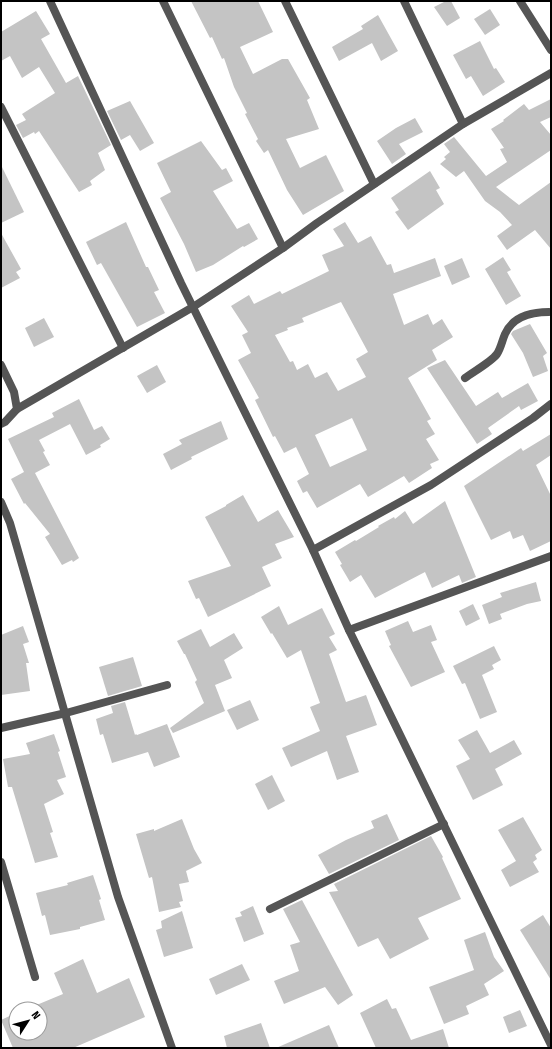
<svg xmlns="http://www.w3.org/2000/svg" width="552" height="1049" viewBox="0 0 552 1049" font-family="'Fira Sans Condensed',sans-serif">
  <rect width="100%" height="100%" fill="#fff"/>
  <g fill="#c4c4c4" fill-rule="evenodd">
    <path d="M191,1H258L273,32L240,47L253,74L282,59H288L310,98L307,100L319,129L286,139L300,168L326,155L344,191L303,215L287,190L268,150L264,153L256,141L258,139L245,114L247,113L234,87L224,58L222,59L212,37L210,38Z"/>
    <path d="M446,1H451L460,18L447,26L434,7Z"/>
    <path d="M490,9L500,25L485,35L474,19Z"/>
    <path d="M36,11L50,34L41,39L66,83L78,76L111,145L98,153L105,170L90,181L92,185L79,192L39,131L35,134L34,132L23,138L16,125L26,120L22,114L55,93L39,67L22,78L10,56L1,61V32Z"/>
    <path d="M378,15L398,51L381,61L372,43L339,61L332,47L363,29L361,26Z"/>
    <path d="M480,41L494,69L496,68L505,82L483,96L471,76L466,79L453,55Z"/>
    <path d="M551,99V117L540,122L551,135V150L496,187L519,205L551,182V249L535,230L507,250L497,236L512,225L500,212L485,201L464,171L456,177L440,164L446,159L444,157L450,152L444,144L454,137L486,176L507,162L500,149L504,148L491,129L504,121L503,120L524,104L529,110Z"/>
    <path d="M130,101L154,143L140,151L130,135L121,140L107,111Z"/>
    <path d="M415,118L423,132L399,144L406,154L392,164L377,141L396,128Z"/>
    <path d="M201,141L222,170L226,168L233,181L213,191L237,229L249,223L258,239L244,247L243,246L213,265L196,272L184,244L160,198L171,192L157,163Z"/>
    <path d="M1,165L24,212L1,223Z"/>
    <path d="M430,171L440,188L436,190L444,204L408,230L395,212L399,210L391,198Z"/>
    <path d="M126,222L146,267H148L159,290L154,292L165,313L137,327L101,263L97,265L86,242Z"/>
    <path d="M345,222L358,243L371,236L387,265L391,264L394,273L435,258L441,276L393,294L404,325L428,314L433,325L442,319L453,337L432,350L437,360L408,378L431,419L427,421L435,434L426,439L439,460L430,464L432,468L409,483L404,476L368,497L360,484L317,508L307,491L303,493L297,481L309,474L296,447L284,453L275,436L273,437L255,400L259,398L238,360L251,353L242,335L248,332L231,306L249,295L254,304L280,291L282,294L329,271L322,255L344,246L333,229ZM341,302L368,352L356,359L366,377L338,391L327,372L315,378L308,364L297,370L293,361L290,362L275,335L288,330L287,328L304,322L302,318ZM352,418L367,450L330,467L315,435Z"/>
    <path d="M1,233L21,269L16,272L20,278L1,288Z"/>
    <path d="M503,257L511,270L507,272L521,296L506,305L485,269Z"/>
    <path d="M462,258L470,277L452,285L444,266Z"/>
    <path d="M44,318L54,337L34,347L25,328Z"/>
    <path d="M530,324L547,353L543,356L548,371L533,377L523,353L511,334L513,331Z"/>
    <path d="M445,360L476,406L498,392L502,398L528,383L538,401L521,410L519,406L488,428L492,434L477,444L427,368Z"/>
    <path d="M157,365L166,382L147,393L137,376Z"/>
    <path d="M79,399L94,430L102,426L110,439L100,445L101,447L86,455L70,424L39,440L45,451L43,452L50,465L35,473L79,558L73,562L72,560L62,565L45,537L50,534L25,503L24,504L11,479L24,472L8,439L54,417L52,413Z"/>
    <path d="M221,421L228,439L191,457L192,459L171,470L163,454L182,444L179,440Z"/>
    <path d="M551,434V455L536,465L551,496V541L530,551L523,535L513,539L510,531L491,540L464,486L521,448L523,451Z"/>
    <path d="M243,495L258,522L278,510L294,537L275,544L282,558L262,567L271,586L208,617L199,598L196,599L188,581L231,566L205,517L226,506V505Z"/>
    <path d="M445,501L476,577L462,583L459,575L432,588L425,572L375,598L361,575L350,582L340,565L342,564L335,552L355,540L356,541L379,527L378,526L394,517L395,519L405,511L413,524Z"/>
    <path d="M536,582L541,601L527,604L500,614L502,619L489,624L482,605L502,597L500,593Z"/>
    <path d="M473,604L480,619L466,626L459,611Z"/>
    <path d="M279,606L288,625L322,608L335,634L329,637L337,650L329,654L346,702L366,695L377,725L346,736L359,772L337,780L327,751L291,767L282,748L320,731L310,707L320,703L301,650L287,658L272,633L271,634L261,617Z"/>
    <path d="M408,621L413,632L431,625L437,640L431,642L445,672L411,687L389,646L391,645L385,631Z"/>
    <path d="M23,626L29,642L23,644L29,663H26L30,691L1,695V635Z"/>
    <path d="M201,629L210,647L234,633L243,648L224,660L232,678L215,685L225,711L173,733L170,728L204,703L195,682L197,680L185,654H184L177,641Z"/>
    <path d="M494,646L501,660L492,665L494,669L482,675L497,712L480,719L465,683L462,684L453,666Z"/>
    <path d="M133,657L142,686L108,696L99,667Z"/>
    <path d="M250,700L259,720L237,730L227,710Z"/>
    <path d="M125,702L135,735L136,734L137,735L167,724L180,757L154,767L148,752L112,763L103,734L100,735L96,719L113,713L111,706Z"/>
    <path d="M477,730L490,753L514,740L522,754L495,769L503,785L473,800L456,766L470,759L458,740Z"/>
    <path d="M54,734L60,751L58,752L66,777L57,780L64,794L44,804L53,832L50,833L58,857L35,863L12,787H8L3,759L30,754L26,743Z"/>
    <path d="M272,775L285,801L268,810L255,784Z"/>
    <path d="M387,814L399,840L329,874L318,855L346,840L374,828L371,821Z"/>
    <path d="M523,817L542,850L535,855L537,859L533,862L539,872L510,887L501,870L516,861L498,830Z"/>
    <path d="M182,819L194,849L202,863L186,871L189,882L179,884L183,901L179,902L181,907L159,912L152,877L149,878L136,834L154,829V831Z"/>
    <path d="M431,836L443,857L442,858L461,899L418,918L429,939L390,959L378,938L358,947L329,892L338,891L334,884Z"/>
    <path d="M93,875L101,899L99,900L105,920L80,927V929L50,935L45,915L42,916L36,893L68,885L67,883Z"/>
    <path d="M302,900L353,995L338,1005L325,987L284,1004L274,981L299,971L290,945L300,942L283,909Z"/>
    <path d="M253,906L264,934L244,942L235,918L242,916L240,912Z"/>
    <path d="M182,911L193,948L164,957L156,930L162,928L161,921Z"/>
    <path d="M543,915L551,928V980L520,930Z"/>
    <path d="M485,932L494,957L504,971L484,984L489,995L466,1006L469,1014L444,1024L429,987L474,970L464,940Z"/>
    <path d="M83,959L97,993L129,978L145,1017L73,1048H13L1,1020L16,1013V1033H40V1009H27L63,994L54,973Z"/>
    <path d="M242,964L250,980L216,995L209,979Z"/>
    <path d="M387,999L392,1009L396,1008L411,1040L443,1029L449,1048H376L360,1013Z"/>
    <path d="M520,1010L527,1026L509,1033L503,1017Z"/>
    <path d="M261,1023L270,1048H227L224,1036Z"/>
    <path d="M329,1025L339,1048H276Z"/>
  </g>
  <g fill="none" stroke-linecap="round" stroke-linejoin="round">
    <g stroke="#555" stroke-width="8">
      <path d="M50,1L181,283L313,550L349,630L551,1045"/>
      <path d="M163,1L283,248"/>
      <path d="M285,1L374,184"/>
      <path d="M404,1L463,124"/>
      <path d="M520,1L551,50"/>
      <path d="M1,107L123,348"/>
      <path d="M1,365L14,392L17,409L5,422L1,424"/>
      <path d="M465,378C473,372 491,362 497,354C501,348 502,341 505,334C513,316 532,312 549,312"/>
      <path d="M17,409L193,307L283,248L317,223L463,124L551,73"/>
      <path d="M1,502L10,523L118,897L172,1048"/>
      <path d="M313,550L431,485L533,418L551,404"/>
      <path d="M349,630L551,556"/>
      <path d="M1,728L66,713L167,685"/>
      <path d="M1,862L35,977"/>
      <path d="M270,909L444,824"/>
    </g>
  </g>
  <rect width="552" height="1049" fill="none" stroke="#000000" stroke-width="4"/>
  <g transform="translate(28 1021) rotate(54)"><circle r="19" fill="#ffffff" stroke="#999999"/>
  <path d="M0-3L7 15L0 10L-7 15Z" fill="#000000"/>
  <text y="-6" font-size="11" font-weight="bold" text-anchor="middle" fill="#000000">N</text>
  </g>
</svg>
